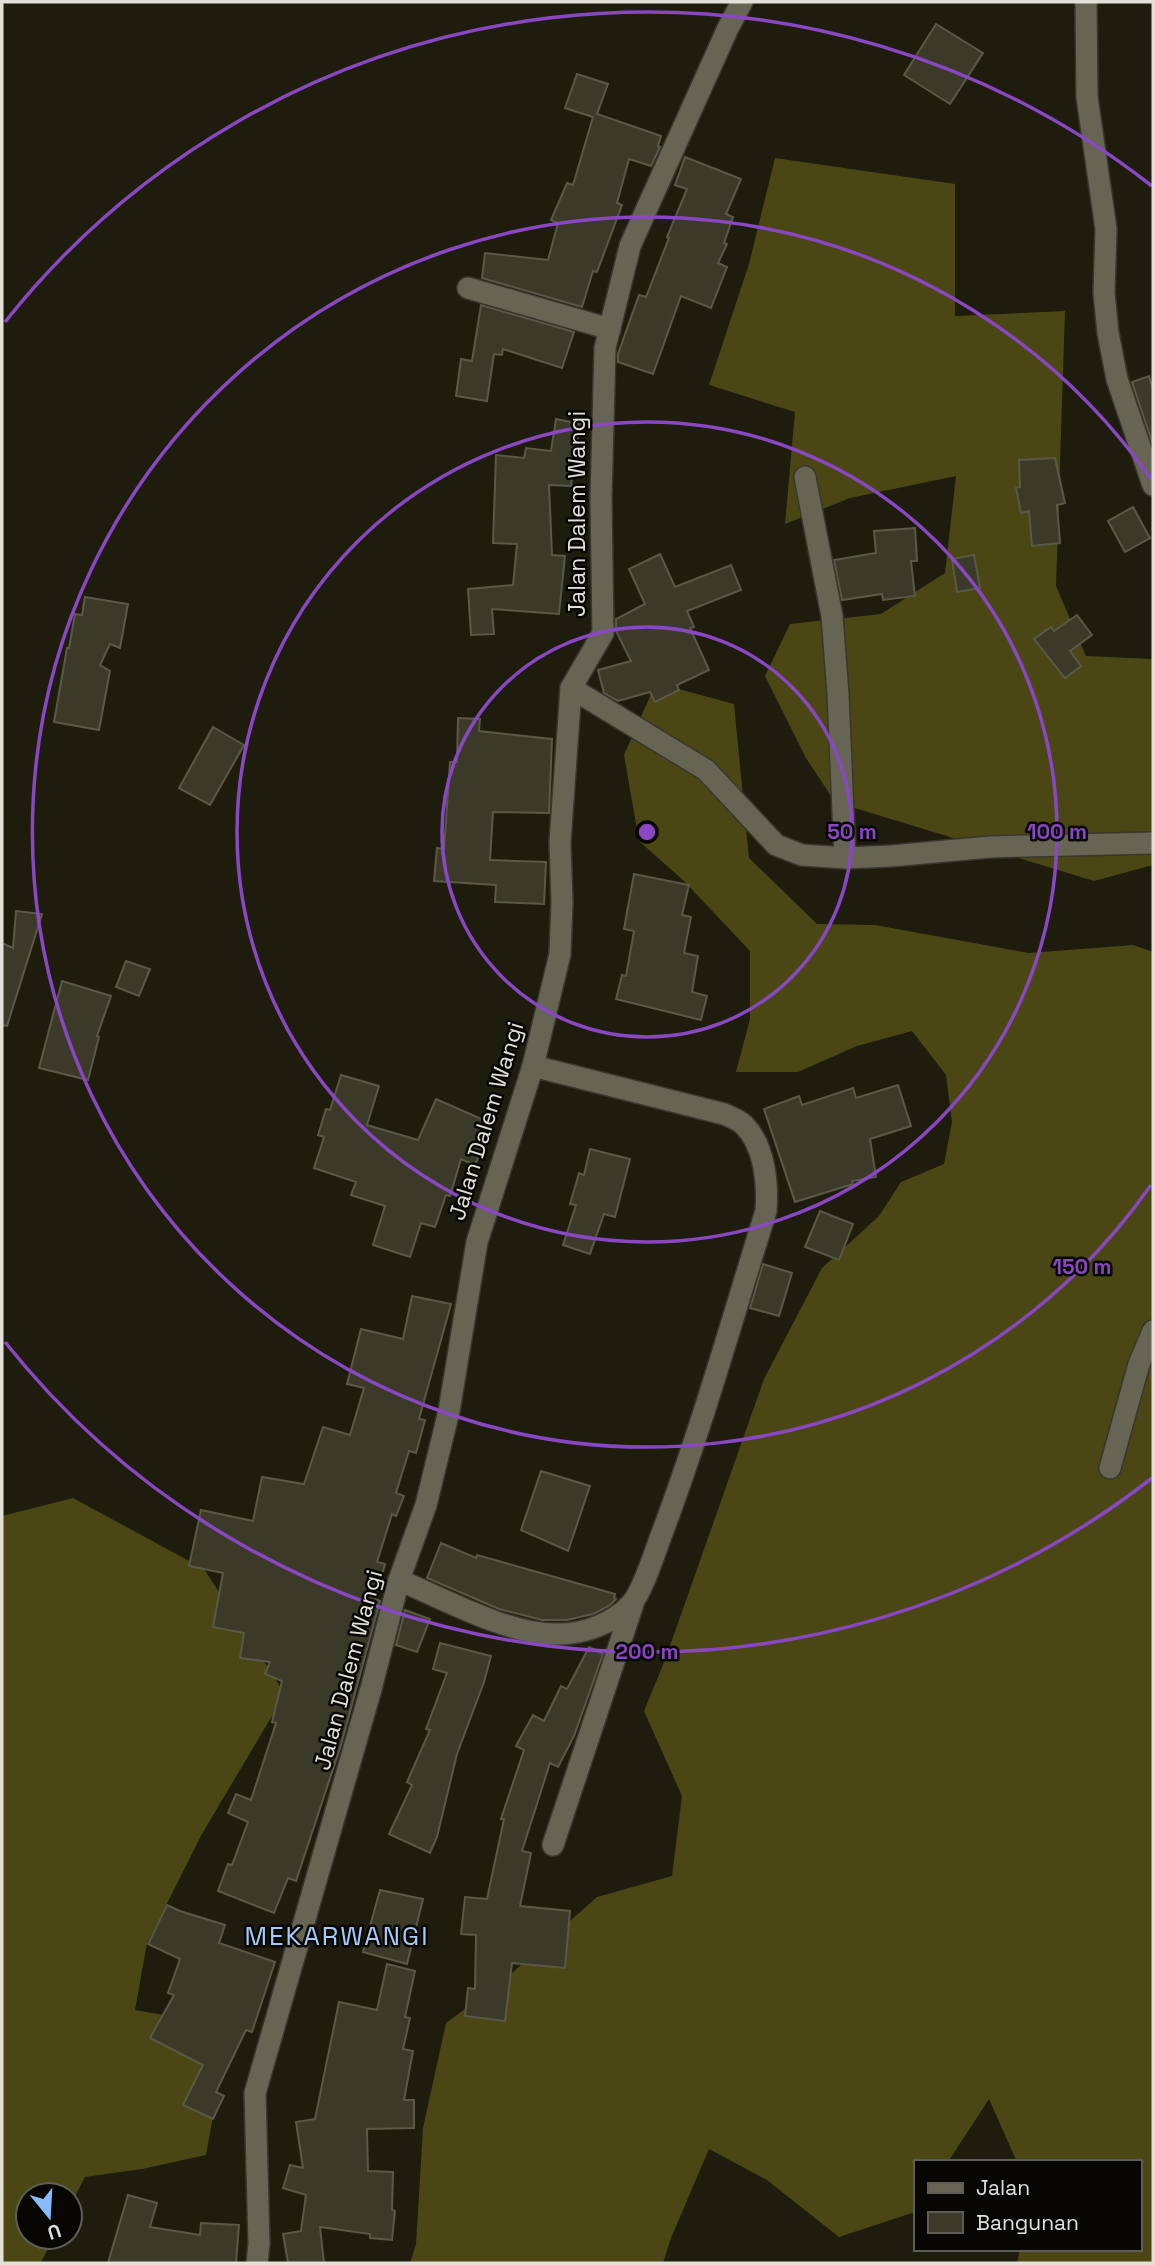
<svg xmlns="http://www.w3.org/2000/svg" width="1155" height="2265" viewBox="0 0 1155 2265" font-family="'Space Grotesk',sans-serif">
  <rect width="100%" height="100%" fill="#1d1c0d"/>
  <g fill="#4b4715">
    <path d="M775,158L955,184V316L1065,311L1056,586L1086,656L1153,659V865L1094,881L835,802L806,758L765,676L790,624L881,614L945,573L956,476L850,498L785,524L795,412L709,385L749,264Z"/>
    <path d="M656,683L734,704L749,858L817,924L875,925L1029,953L1133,945L1153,952V2263H1017L1020,2249H1139V2162H1017L989,2099L948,2162H915V2212L839,2237L767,2180L709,2149L671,2238L663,2263H410L416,2244L423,2128L446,2023L503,1981L597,1897L672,1876L682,1796L644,1711L665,1660L764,1379L822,1268L879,1216L901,1182L944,1164L952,1122L946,1075L912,1031L857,1046L798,1072H736L750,1019V951L683,880L639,841L624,755Z"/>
    <path d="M73,1498L204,1569L285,1694L202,1834L147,1943L135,2010L210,2023L223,2062L206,2155L142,2169L85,2177L70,2206V2195H28V2237H54L41,2262L2,2263V1516Z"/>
  </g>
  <g fill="#3b3a29" stroke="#5a5948" stroke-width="2">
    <path d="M936,24L983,53L950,104L904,75Z"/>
    <path d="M577,74L608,84L597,114L661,136L658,146L660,147L651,166L629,159L617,203L622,205L597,272L593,271L582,307L482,278L485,253L548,260L558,223L551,220L567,183L573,185L593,117L565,108Z"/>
    <path d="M685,157L741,179L726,214L733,217L724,243L727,244L718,263L727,267L711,308L681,296L653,374L618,362V354L639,295L646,297L669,238L667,237L687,189L675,185Z"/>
    <path d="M481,305L574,332L562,368L503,349L502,355L494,354L487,401L456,396L461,359L472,361Z"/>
    <path d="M1149,376L1153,390V445L1132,382Z"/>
    <path d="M556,419L580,424L571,486L549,485L552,555L565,556L559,614L492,609L494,634L471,635L468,589L513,585L517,544L493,543L496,455L524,458L526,448L551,451Z"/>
    <path d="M1055,458L1065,503L1057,505L1060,543L1032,546L1029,511L1021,513L1016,488L1020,487L1019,460Z"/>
    <path d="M1133,507L1150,538L1125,552L1108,521Z"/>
    <path d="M915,528L917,561H911L915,596L883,600L882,594L842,600L834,560L876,553L874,531Z"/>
    <path d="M660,554L675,587L731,565L741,590L687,611L694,627L690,628L709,670L677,685L679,690L655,702L650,692L618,701L604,693L598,670L631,661L616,631V619L645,604L629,569Z"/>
    <path d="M974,555L980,588L957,592L952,559Z"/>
    <path d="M85,597L128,604L120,648L110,644L100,665L110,671L99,730L54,722L67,648H69L75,614L82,615Z"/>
    <path d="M1077,615L1092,635L1070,651L1081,666L1065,678L1034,639L1051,627L1054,631Z"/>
    <path d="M458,718L480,719L479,731L552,739L549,813L493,812L490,860L546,862L544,904L495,902L496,885L434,881L437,848L444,849L450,762H457Z"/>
    <path d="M213,727L244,745L210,805L179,788Z"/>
    <path d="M634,874L689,885L682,915L691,917L684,953L698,956L692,992L707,996L701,1020L616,999L622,975L626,976L634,931L624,929Z"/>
    <path d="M16,911L42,914L7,1026L2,1025V943L13,948Z"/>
    <path d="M126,961L150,969L139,996L116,987Z"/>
    <path d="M62,981L111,996L97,1036L99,1037L88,1080L39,1068Z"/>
    <path d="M341,1075L379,1086L367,1125L418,1140L436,1099L493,1124L475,1165L461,1159L450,1196L446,1195L435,1227L421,1223L410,1257L373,1245L385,1206L351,1195L356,1182L314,1168L324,1137L318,1135L326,1109L330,1110Z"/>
    <path d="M898,1085L911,1126L870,1139L876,1177L852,1181L853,1184L795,1202L764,1109L799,1096L802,1105L853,1088L856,1098Z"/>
    <path d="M590,1149L630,1159L615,1217L604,1214L590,1254L563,1245L576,1205L570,1204L579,1173L584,1175Z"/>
    <path d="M820,1211L853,1224L839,1260L805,1247Z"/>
    <path d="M763,1264L792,1273L779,1316L750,1308Z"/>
    <path d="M412,1296L451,1304L419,1419L425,1420L416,1453L409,1451L396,1493L404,1496L396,1516L392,1514L377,1562L385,1564L376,1599L380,1601L341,1745L296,1881L288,1878L274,1913L218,1891L228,1864L232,1865L248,1822L228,1813L236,1794L251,1800L276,1723L272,1722L282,1681L265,1674L270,1662L240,1658L244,1633L213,1627L223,1573L189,1566L201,1510L253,1521L262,1477L304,1484L323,1427L350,1435L364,1388L347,1384L361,1329L403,1339Z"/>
    <path d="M541,1471L590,1486L568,1551L521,1530Z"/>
    <path d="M441,1543L476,1558L477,1555L615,1594L614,1598L616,1599L609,1606L593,1614L567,1620H542L499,1609L427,1578Z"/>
    <path d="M405,1610L430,1619L417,1652L396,1645Z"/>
    <path d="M440,1643L491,1656L484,1682L457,1754L437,1837L430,1853L389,1834L412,1785L407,1782L430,1730L426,1729L447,1673L433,1669Z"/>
    <path d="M589,1647L603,1654L574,1736L558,1767L550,1763L522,1851L531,1853L520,1906L570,1911L565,1968L512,1963L505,2021L465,2016L468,1988L475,1989L476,1935L461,1934L465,1897L487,1899L504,1819H501L524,1750L516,1746L533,1715L544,1721L561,1686L567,1689Z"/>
    <path d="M380,1890L423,1899L407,1964L363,1952Z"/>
    <path d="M167,1905L180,1911L225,1925L219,1943L275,1962L252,2032L246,2030L216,2092L224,2096L213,2119L183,2105L203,2065L150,2038L174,1995L168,1993L180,1959L148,1944Z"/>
    <path d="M387,1964L415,1971L405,2017L410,2018L403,2049L413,2051L404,2100H414V2128L367,2129L368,2171L393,2172L392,2210L395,2211L392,2240L370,2238V2234L320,2227L324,2263H288L283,2234L301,2231L306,2195L283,2188L290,2165L303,2168L296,2122L315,2119L339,2002L377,2010Z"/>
    <path d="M128,2195L157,2203L150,2227L200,2235L201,2223L239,2225L236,2263H108Z"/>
  </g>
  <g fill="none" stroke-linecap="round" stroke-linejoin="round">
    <g stroke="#38362f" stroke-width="24">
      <g id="minor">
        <path d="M1086,2L1087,97L1106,229L1104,293L1108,333L1117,379L1153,485"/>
        <path d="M468,288L610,329"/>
        <path d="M805,477L832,616L838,694L845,858"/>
        <path d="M571,688L706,770L776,845L802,855L845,858L891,856L990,847L1153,843"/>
        <path d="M1110,1468L1139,1364L1153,1331"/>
        <path d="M399,1580C444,1599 511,1636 559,1634C584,1634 614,1623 631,1604C642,1593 655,1552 661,1536C701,1430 732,1320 766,1211C768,1184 765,1146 744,1125C739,1120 731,1117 724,1114L533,1066"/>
        <path d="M553,1845L633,1604"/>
      </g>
    </g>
    <g stroke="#38362f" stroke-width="24">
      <path id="tertiary" d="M257,2263L259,2244L255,2093L371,1689L399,1580L426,1505L449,1411L477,1242L533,1066L560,954L562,902L560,842L571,688L603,633L601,498L605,348L630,246L728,28L742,2"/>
    </g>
    <use href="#minor" stroke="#666553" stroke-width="21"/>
    <use href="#tertiary" stroke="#666553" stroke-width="21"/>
  </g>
  <g fill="none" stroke="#8a47c3" stroke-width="3.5">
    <circle cx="647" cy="832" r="205"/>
    <circle cx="647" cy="832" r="410"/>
    <path d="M1151 1185A615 615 0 1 1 1151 479"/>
    <path d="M1152 1478A820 820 0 0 1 5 1342M5 322A820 820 0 0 1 1152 186"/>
  </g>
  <g text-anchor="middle" stroke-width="5" stroke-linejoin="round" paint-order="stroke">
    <g font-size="23" fill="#e1e1d7" stroke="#070602">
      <text transform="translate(577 514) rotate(-90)" y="8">Jalan Dalem Wangi</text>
      <text transform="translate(486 1121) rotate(-73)" y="8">Jalan Dalem Wangi</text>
      <text transform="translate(348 1670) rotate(-75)" y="8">Jalan Dalem Wangi</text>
    </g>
    <g font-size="26" letter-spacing="2" fill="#a3cafa" stroke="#070602">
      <text x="337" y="1945">MEKARWANGI</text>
    </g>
  </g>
  <circle cx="647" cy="832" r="10" fill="#8a47c3" stroke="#070602" stroke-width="3.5"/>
  <g font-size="21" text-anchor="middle" font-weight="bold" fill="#8a47c3" stroke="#070602" stroke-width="5" stroke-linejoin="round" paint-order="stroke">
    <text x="852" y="839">50 m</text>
    <text x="1057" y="839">100 m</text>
    <text x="1082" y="1274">150 m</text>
    <text x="647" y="1659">200 m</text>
  </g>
  <rect width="1155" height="2265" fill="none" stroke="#e1e1d7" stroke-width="7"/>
  <rect x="914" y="2160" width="228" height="91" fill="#070602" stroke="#5e5e57" stroke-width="2"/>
  <rect x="928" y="2183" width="35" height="10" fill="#666553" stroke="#5e5e57" stroke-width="2"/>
  <text x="976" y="2195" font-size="21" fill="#e1e1d7">Jalan</text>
  <rect x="928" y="2212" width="35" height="21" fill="#3b3a29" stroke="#5e5e57" stroke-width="2"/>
  <text x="976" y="2230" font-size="21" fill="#e1e1d7">Bangunan</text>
  <g transform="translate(49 2216) rotate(162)"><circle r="33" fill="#070602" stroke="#5e5e57" stroke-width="2"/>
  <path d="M0-5L12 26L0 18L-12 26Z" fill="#87bbfb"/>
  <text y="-10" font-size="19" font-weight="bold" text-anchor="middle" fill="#e1e1d7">U</text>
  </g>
</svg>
